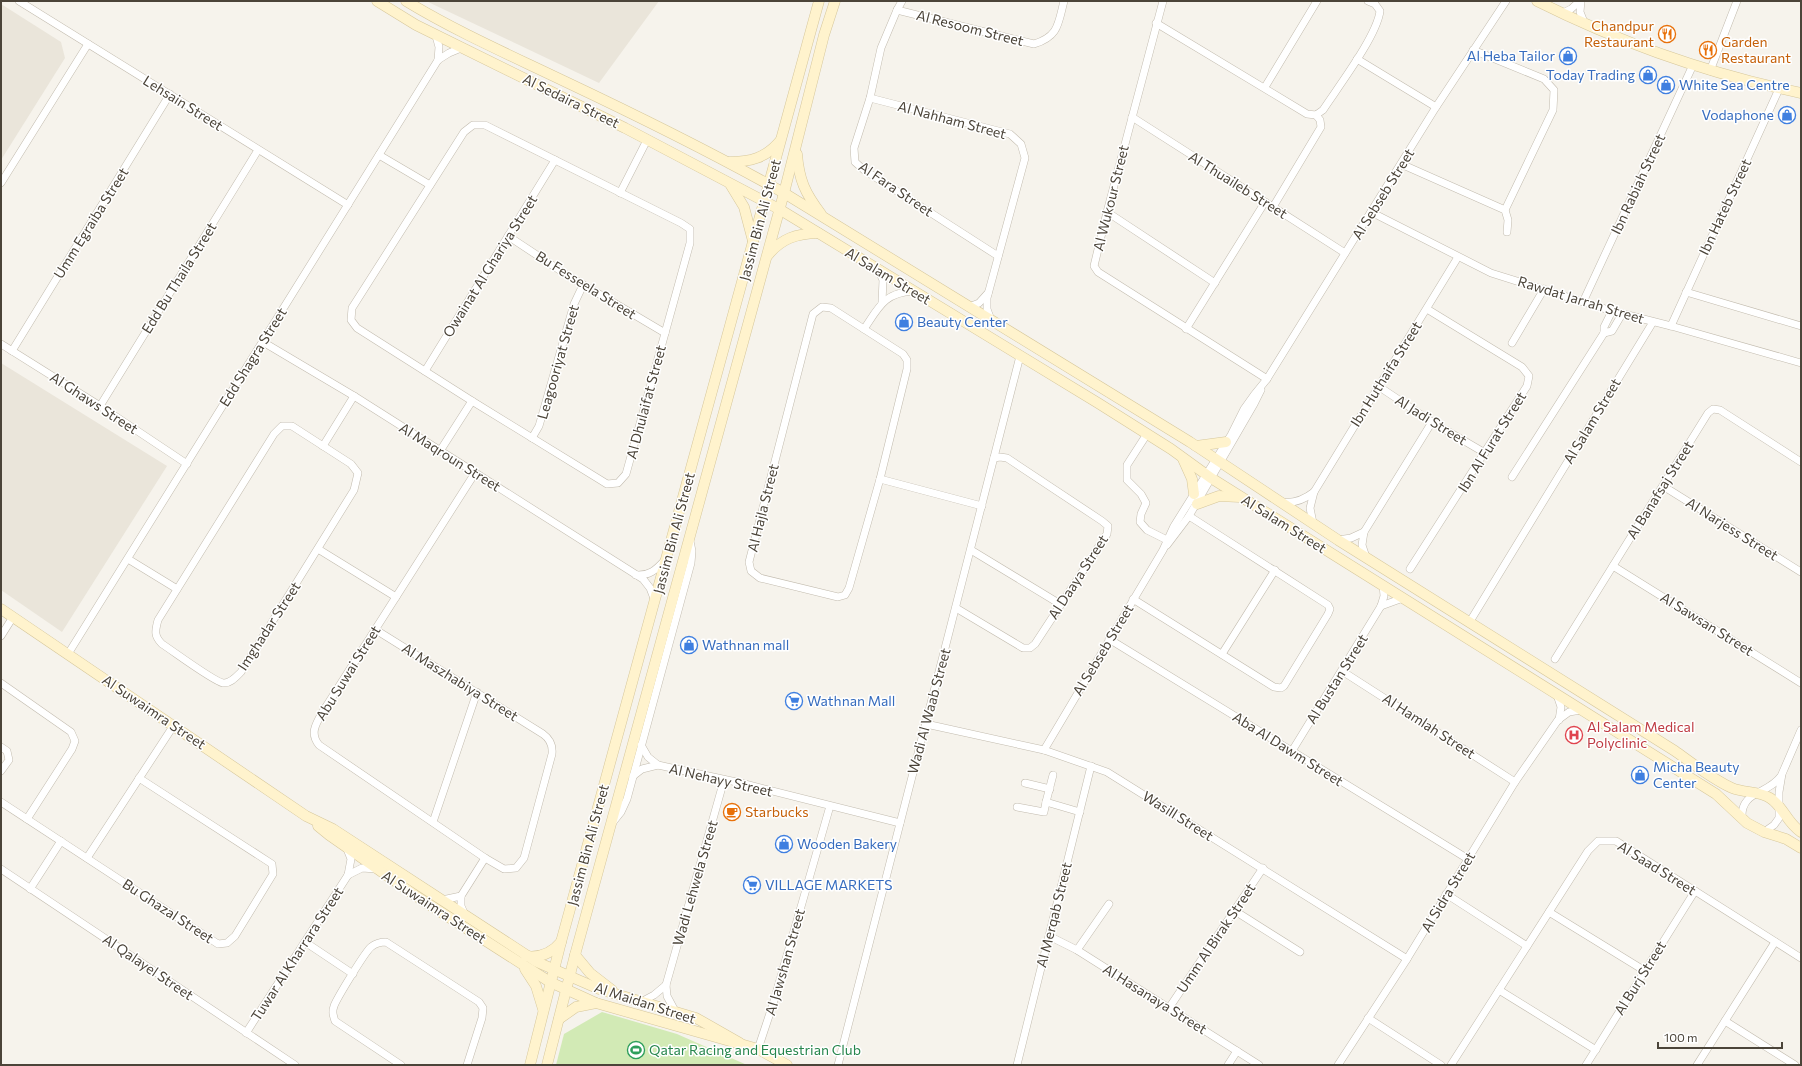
<svg xmlns="http://www.w3.org/2000/svg" width="1802" height="1066" viewBox="0 0 1802 1066" font-family="Commissioner,sans-serif">
  <rect width="100%" height="100%" fill="#f6f3ec"/>
  <g fill="#eae5da">
    <path d="M426,1H659L599,83Z"/>
    <path d="M1,4L61,42L65,58L1,160Z"/>
    <path d="M1,363L167,466L62,632L1,590Z"/>
  </g>
  <path fill="#d2eab5" d="M602,1012L677,1034L747,1065H556L564,1034Z"/>
  <g fill="none" stroke-linecap="round" stroke-linejoin="round">
    <g stroke="#c2bbae" stroke-width="8">
      <g id="street">
        <path d="M19,1L348,205"/>
        <path d="M902,1L897,10L881,48L870,98L854,148L855,162L864,170L998,256"/>
        <path d="M1163,1L1107,212L1094,266L1098,272L1267,379"/>
        <path d="M1581,1L1580,12L1584,22"/>
        <path d="M897,10L1034,44C1059,36 1058,24 1064,1"/>
        <path d="M1563,13L1571,9L1580,1"/>
        <path d="M1156,23L1307,114L1316,115L1323,110C1338,87 1377,36 1380,11L1375,4L1368,1"/>
        <path d="M436,36L439,47L438,60"/>
        <path d="M1473,50L1544,79L1554,90L1553,110L1505,210"/>
        <path d="M1357,59L1436,107"/>
        <path d="M1710,71L1737,1"/>
        <path d="M1265,87L1317,1"/>
        <path d="M870,98L1010,134L1021,144L1025,158L987,298V309L991,320"/>
        <path d="M1132,117L1345,253"/>
        <path d="M473,125H485L681,223L690,229V243L626,474L618,483L607,484L472,401L357,328L351,320L352,308L464,132Z"/>
        <path d="M379,155L430,185"/>
        <path d="M1401,164L1505,210L1508,220L1507,232"/>
        <path d="M1,183L88,44"/>
        <path d="M620,193L647,140"/>
        <path d="M1273,207L1321,127L1320,120L1316,115"/>
        <path d="M1107,212L1215,283"/>
        <path d="M1371,212L1491,273L1612,311L1671,326L1801,363"/>
        <path d="M508,236L567,275L665,333"/>
        <path d="M878,269L883,280L882,302"/>
        <path d="M1686,292L1801,326"/>
        <path d="M1583,302L1693,65"/>
        <path d="M822,307L831,308L903,354L907,360V369L880,479L849,588L845,595L838,597L760,578L751,571L749,562L813,314Z"/>
        <path d="M969,307L979,303L988,293"/>
        <path d="M1671,326L1779,89"/>
        <path d="M864,329C879,307 884,293 913,291"/>
        <path d="M1186,329L1265,202"/>
        <path d="M1604,333L1612,331L1622,314"/>
        <path d="M263,342L354,396L643,579L650,588L655,601"/>
        <path d="M1512,343L1544,289"/>
        <path d="M1,344L100,406L187,464"/>
        <path d="M12,351L170,94"/>
        <path d="M425,371L555,160"/>
        <path d="M1378,386L1432,422L1485,453"/>
        <path d="M100,406L258,150"/>
        <path d="M282,426H292L351,464L358,473L354,490L241,672C236,677 230,684 223,683C213,681 173,651 162,644C154,636 155,631 158,620L274,434Z"/>
        <path d="M1147,434L1127,465V480L1141,494L1146,503L1141,514L1140,522L1147,530L1167,540"/>
        <path d="M532,438L539,426L574,304L583,285"/>
        <path d="M323,446L354,396"/>
        <path d="M440,451L472,401"/>
        <path d="M1512,477L1604,333V327L1612,311"/>
        <path d="M880,479L982,506"/>
        <path d="M1663,486L1801,572"/>
        <path d="M1281,502C1294,504 1305,499 1314,492"/>
        <path d="M1313,523L1310,508L1314,492L1458,257"/>
        <path d="M1338,540L1351,538L1364,532"/>
        <path d="M1167,545L1189,516L1254,404L1261,390"/>
        <path d="M318,549L396,597"/>
        <path d="M971,550L1060,604"/>
        <path d="M1366,557L1362,545L1364,532L1432,422"/>
        <path d="M128,559L177,589"/>
        <path d="M1613,566L1801,683"/>
        <path d="M1410,569L1527,386L1529,376L1522,367L1427,309"/>
        <path d="M636,575C649,576 656,570 664,561"/>
        <path d="M1133,599L1274,687L1281,688L1284,686L1328,614L1330,609L1328,605L1189,516"/>
        <path d="M1381,606L1403,598"/>
        <path d="M956,608L1023,648H1030L1035,644L1107,534L1108,526L1102,521L1007,458L1000,457L994,458"/>
        <path d="M1469,623L1653,322"/>
        <path d="M376,630L543,734C550,739 553,745 552,754L524,858L516,868L504,869L485,858L319,745C310,734 315,725 322,713L475,473"/>
        <path d="M1,636L13,617"/>
        <path d="M1109,639L1468,859"/>
        <path d="M68,654L438,60L449,53L461,48"/>
        <path d="M1222,654L1275,570"/>
        <path d="M1555,659L1708,413L1713,409L1720,410L1801,462"/>
        <path d="M1342,671L1515,782"/>
        <path d="M1,683L71,732L75,741L72,749L27,819"/>
        <path d="M1557,695L1561,707L1559,720"/>
        <path d="M926,724L1044,750L1107,772L1407,959"/>
        <path d="M641,745L648,757L658,765"/>
        <path d="M1,747L7,751L9,760L1,771"/>
        <path d="M1044,750L1163,550L1174,526L1231,435L1244,409L1254,395L1267,379L1436,107L1506,1"/>
        <path d="M1292,751L1381,606L1384,596L1383,585"/>
        <path d="M633,776L642,769L658,765L741,783L900,823"/>
        <path d="M1025,783L1050,789"/>
        <path d="M1,802L218,944L227,943L235,936L273,874L272,864L139,778"/>
        <path d="M1046,802L1053,775"/>
        <path d="M1017,807L1044,812L1046,802L1080,812"/>
        <path d="M1742,819C1740,790 1768,795 1781,776"/>
        <path d="M433,822L477,692"/>
        <path d="M613,822L621,812L627,799L691,563L692,551L690,541"/>
        <path d="M1764,832L1774,825L1779,818V792L1782,774L1801,730"/>
        <path d="M87,858L174,725"/>
        <path d="M1,869L295,1065"/>
        <path d="M348,875L362,868L376,869"/>
        <path d="M30,889L61,841"/>
        <path d="M1446,894L1527,946"/>
        <path d="M442,900L461,896"/>
        <path d="M1235,911L1300,952"/>
        <path d="M1549,912L1645,971"/>
        <path d="M465,915L461,906V896L485,858"/>
        <path d="M1049,936L1077,950L1259,1065"/>
        <path d="M305,942L353,974"/>
        <path d="M1077,950L1109,904"/>
        <path d="M1499,990L1596,1050"/>
        <path d="M641,1002L654,995L666,985"/>
        <path d="M1169,1008L1263,868"/>
        <path d="M675,1011L667,996L666,985L724,780"/>
        <path d="M1368,1018L1441,1065"/>
        <path d="M1725,1021L1795,1065"/>
        <path d="M246,1033L348,875L351,859L347,849"/>
        <path d="M758,1049L773,1004L830,806"/>
        <path d="M401,1065L335,1021C333,1015 332,1012 334,1006C337,998 365,952 371,947C376,943 380,942 386,942L479,1002L483,1008L482,1018L467,1065"/>
        <path d="M838,1065L1020,356"/>
        <path d="M1017,1065L1091,766"/>
        <path d="M1228,1065L1237,1051"/>
        <path d="M1338,1065L1407,959L1515,782L1558,720L1569,712L1581,710"/>
        <path d="M1451,1065L1588,851L1598,841H1616L1801,958"/>
        <path d="M1586,1065L1695,891"/>
        <path d="M1697,1065L1775,942"/>
      </g>
    </g>
    <g stroke="#d6c79b" stroke-width="11">
      <g id="secondary">
        <path d="M377,1L416,25L625,128L779,209L1098,403L1171,449L1211,478L1716,794L1747,823L1764,832L1786,839L1801,848"/>
        <path d="M406,1C457,32 512,56 566,82C640,117 713,153 784,193L1190,442L1338,540L1675,751C1693,764 1712,779 1732,788C1744,793 1759,791 1770,798C1783,806 1787,823 1801,832"/>
        <path d="M1537,1C1621,43 1709,74 1801,93"/>
        <path d="M797,154C799,180 805,193 821,214"/>
        <path d="M729,162C750,162 766,158 780,141"/>
        <path d="M730,184L744,207L753,241"/>
        <path d="M768,255C782,238 796,234 818,233"/>
        <path d="M1196,446L1226,442"/>
        <path d="M1183,459L1192,479L1194,494"/>
        <path d="M1197,504L1219,496L1239,497"/>
        <path d="M1,609L306,816L333,829L537,962L599,989L696,1018L740,1043"/>
        <path d="M318,826L329,835L419,898L550,982L596,1003L758,1049L787,1065"/>
        <path d="M575,955L590,973L612,990"/>
        <path d="M526,956C541,958 552,953 561,942"/>
        <path d="M525,969L536,986L543,1009"/>
        <path d="M559,1019L576,1007L596,1003"/>
        <path d="M530,1065L561,942L819,1"/>
        <path d="M547,1065L575,955L784,193L824,35L835,1"/>
      </g>
    </g>
    <use href="#street" stroke="#fff" stroke-width="7"/>
    <use href="#secondary" stroke="#fff3cd" stroke-width="10"/>
  </g>
  <defs>
    <g id="restaurant-ring" transform="scale(0.9)"><circle r="9.5" fill="#fff" stroke="#e8710a" stroke-width="1.5"/><path d="M-5-6h1v4h1v-4h1v4h1v-4h1v5L-1.5 .5V6h-2V.5L-5-1ZM5-6V6H3V1.5H1.5Q1.5-4 5-6Z" fill="#e8710a"/></g>
    <g id="shop-ring" transform="scale(0.9)"><circle r="9.5" fill="#fff" stroke="#3f7fe0" stroke-width="1.5"/><path d="M-5-2.5h2.3a2.7 3.5 0 0 1 5.4 0H5L5.5 6h-11ZM-1.5-2.5h3a1.5 2.3 0 0 0-3 0Z" fill="#3f7fe0"/></g>
    <g id="supermarket-ring" transform="scale(0.9)"><circle r="9.5" fill="#fff" stroke="#3f7fe0" stroke-width="1.5"/><path d="M-6-5.5h2.5l.6 2H6L4.5 2H-2.5L-4.4-4H-6ZM-1.5 3.2a1.3 1.3 0 1 0 .1 0ZM3 3.2a1.3 1.3 0 1 0 .1 0Z" fill="#3f7fe0"/></g>
    <g id="hospital-ring" transform="scale(0.9)"><circle r="9.5" fill="#fff" stroke="#e0444e" stroke-width="1.5"/><path d="M-5-5h3v3.5h4V-5h3V5h-3V1.5h-4V5h-3Z" fill="#e0444e"/></g>
    <g id="cafe-ring" transform="scale(0.9)"><circle r="9.5" fill="#fff" stroke="#e8710a" stroke-width="1.5"/><path d="M-5.5-4.5H6V0H3Q3 3.5 0 3.5H-2.5Q-5.5 3.5-5.5 0ZM3-3.2v2h1.7v-2ZM-6 4.5H4V6H-6Z" fill="#e8710a"/></g>
    <g id="stadium-ring" transform="scale(0.9)"><circle r="9.5" fill="#fff" stroke="#2e9e5b" stroke-width="1.5"/><path d="M0-5a6.5 5 0 1 0 0 10a6.5 5 0 1 0 0-10ZM-3.5-1.8h7v3.6h-7Z" fill="#2e9e5b"/></g>
  </defs>
  <g fill-rule="evenodd">
    <use href="#restaurant-ring" x="1667" y="34"/>
    <use href="#restaurant-ring" x="1708" y="50"/>
    <use href="#shop-ring" x="1568" y="56"/>
    <use href="#shop-ring" x="1648" y="75"/>
    <use href="#shop-ring" x="1666" y="85"/>
    <use href="#shop-ring" x="1787" y="115"/>
    <use href="#shop-ring" x="904" y="322"/>
    <use href="#shop-ring" x="689" y="645"/>
    <use href="#supermarket-ring" x="794" y="701"/>
    <use href="#hospital-ring" x="1574" y="735"/>
    <use href="#shop-ring" x="1640" y="775"/>
    <use href="#cafe-ring" x="732" y="812"/>
    <use href="#shop-ring" x="784" y="844"/>
    <use href="#supermarket-ring" x="752" y="885"/>
    <use href="#stadium-ring" x="636" y="1050"/>
  </g>
  <g text-anchor="middle" stroke-width="3" stroke-linejoin="round" paint-order="stroke">
    <g font-size="14" fill="#c56008" stroke="#fff" text-anchor="start">
      <text x="1654" y="31" text-anchor="end">Chandpur<tspan x="1654" dy="16">Restaurant</tspan></text>
      <text x="1721" y="47">Garden<tspan x="1721" dy="16">Restaurant</tspan></text>
      <text x="745" y="817">Starbucks</text>
    </g>
    <g font-size="14" fill="#4b4439" stroke="#fff">
      <text transform="translate(970 28) rotate(14)" y="5">Al Resoom Street</text>
      <text transform="translate(571 101) rotate(26)" y="5">Al Sedaira Street</text>
      <text transform="translate(183 103) rotate(32)" y="5">Lehsain Street</text>
      <text transform="translate(952 120) rotate(15)" y="5">Al Nahham Street</text>
      <text transform="translate(1638 184) rotate(-65)" y="5">Ibn Rabiah Street</text>
      <text transform="translate(1238 185) rotate(32)" y="5">Al Thuaileb Street</text>
      <text transform="translate(896 189) rotate(34)" y="5">Al Fara Street</text>
      <text transform="translate(1383 194) rotate(-58)" y="5">Al Sebseb Street</text>
      <text transform="translate(1111 198) rotate(-76)" y="5">Al Wukour Street</text>
      <text transform="translate(1725 207) rotate(-65)" y="5">Ibn Hateb Street</text>
      <text transform="translate(760 220) rotate(-75)" y="5">Jassim Bin Ali Street</text>
      <text transform="translate(91 223) rotate(-58)" y="5">Umm Egraiba Street</text>
      <text transform="translate(490 266) rotate(-58)" y="5">Owainat Al Ghariya Street</text>
      <text transform="translate(888 276) rotate(31)" y="5">Al Salam Street</text>
      <text transform="translate(179 278) rotate(-58)" y="5">Edd Bu Thaila Street</text>
      <text transform="translate(586 285) rotate(32)" y="5">Bu Fesseela Street</text>
      <text transform="translate(1581 300) rotate(17)" y="5">Rawdat Jarrah Street</text>
      <text transform="translate(253 357) rotate(-58)" y="5">Edd Shagra Street</text>
      <text transform="translate(558 362) rotate(-74)" y="5">Leagooriyat Street</text>
      <text transform="translate(1386 374) rotate(-58)" y="5">Ibn Huthaifa Street</text>
      <text transform="translate(646 402) rotate(-75)" y="5">Al Dhulaifat Street</text>
      <text transform="translate(94 403) rotate(33)" y="5">Al Ghaws Street</text>
      <text transform="translate(1431 420) rotate(32)" y="5">Al Jadi Street</text>
      <text transform="translate(1592 421) rotate(-59)" y="5">Al Salam Street</text>
      <text transform="translate(1492 442) rotate(-58)" y="5">Ibn Al Furat Street</text>
      <text transform="translate(450 457) rotate(32)" y="5">Al Maqroun Street</text>
      <text transform="translate(1660 490) rotate(-58)" y="5">Al Banafsaj Street</text>
      <text transform="translate(763 508) rotate(-76)" y="5">Al Hajla Street</text>
      <text transform="translate(1284 524) rotate(32)" y="5">Al Salam Street</text>
      <text transform="translate(1732 529) rotate(32)" y="5">Al Narjess Street</text>
      <text transform="translate(674 533) rotate(-75)" y="5">Jassim Bin Ali Street</text>
      <text transform="translate(1078 577) rotate(-57)" y="5">Al Daaya Street</text>
      <text transform="translate(1707 624) rotate(32)" y="5">Al Sawsan Street</text>
      <text transform="translate(269 626) rotate(-57)" y="5">Imghadar Street</text>
      <text transform="translate(1103 650) rotate(-59)" y="5">Al Sebseb Street</text>
      <text transform="translate(348 673) rotate(-58)" y="5">Abu Suwai Street</text>
      <text transform="translate(1337 679) rotate(-58)" y="5">Al Bustan Street</text>
      <text transform="translate(460 682) rotate(32)" y="5">Al Maszhabiya Street</text>
      <text transform="translate(929 711) rotate(-75)" y="5">Wadi Al Waab Street</text>
      <text transform="translate(154 712) rotate(34)" y="5">Al Suwaimra Street</text>
      <text transform="translate(1429 726) rotate(33)" y="5">Al Hamlah Street</text>
      <text transform="translate(1288 749) rotate(32)" y="5">Aba Al Dawm Street</text>
      <text transform="translate(721 780) rotate(13)" y="5">Al Nehayy Street</text>
      <text transform="translate(1178 816) rotate(32)" y="5">Wasill Street</text>
      <text transform="translate(588 845) rotate(-75)" y="5">Jassim Bin Ali Street</text>
      <text transform="translate(1657 868) rotate(32)" y="5">Al Saad Street</text>
      <text transform="translate(695 883) rotate(-74)" y="5">Wadi Lehwela Street</text>
      <text transform="translate(1448 892) rotate(-59)" y="5">Al Sidra Street</text>
      <text transform="translate(434 907) rotate(33)" y="5">Al Suwaimra Street</text>
      <text transform="translate(168 911) rotate(33)" y="5">Bu Ghazal Street</text>
      <text transform="translate(1054 915) rotate(-76)" y="5">Al Merqab Street</text>
      <text transform="translate(1216 938) rotate(-56)" y="5">Umm Al Birak Street</text>
      <text transform="translate(297 954) rotate(-57)" y="5">Tuwar Al Kharrara Street</text>
      <text transform="translate(785 962) rotate(-74)" y="5">Al Jawshan Street</text>
      <text transform="translate(148 967) rotate(34)" y="5">Al Qalayel Street</text>
      <text transform="translate(1640 978) rotate(-58)" y="5">Al Burj Street</text>
      <text transform="translate(1155 999) rotate(32)" y="5">Al Hasanaya Street</text>
      <text transform="translate(645 1003) rotate(18)" y="5">Al Maidan Street</text>
    </g>
    <g font-size="14" fill="#366cbe" stroke="#fff" text-anchor="start">
      <text x="1555" y="61" text-anchor="end">Al Heba Tailor</text>
      <text x="1635" y="80" text-anchor="end">Today Trading</text>
      <text x="1679" y="90">White Sea Centre</text>
      <text x="1774" y="120" text-anchor="end">Vodaphone</text>
      <text x="917" y="327">Beauty Center</text>
      <text x="702" y="650">Wathnan mall</text>
      <text x="807" y="706">Wathnan Mall</text>
      <text x="1653" y="772">Micha Beauty<tspan x="1653" dy="16">Center</tspan></text>
      <text x="797" y="849">Wooden Bakery</text>
      <text x="765" y="890">VILLAGE MARKETS</text>
    </g>
    <g font-size="14" fill="#be3a42" stroke="#fff" text-anchor="start">
      <text x="1587" y="732">Al Salam Medical<tspan x="1587" dy="16">Polyclinic</tspan></text>
    </g>
    <g font-size="14" fill="#27864d" stroke="#fff" text-anchor="start">
      <text x="649" y="1055">Qatar Racing and Equestrian Club</text>
    </g>
  </g>
  <rect width="1802" height="1066" fill="none" stroke="#4b4439" stroke-width="4"/>
  <path d="M1658 1042v6h124v-6" fill="none" stroke="#4b4439" stroke-width="2"/>
  <text x="1664" y="1042" font-size="12" fill="#4b4439" stroke="#ffffff" stroke-width="3" paint-order="stroke">100 m</text>
</svg>
